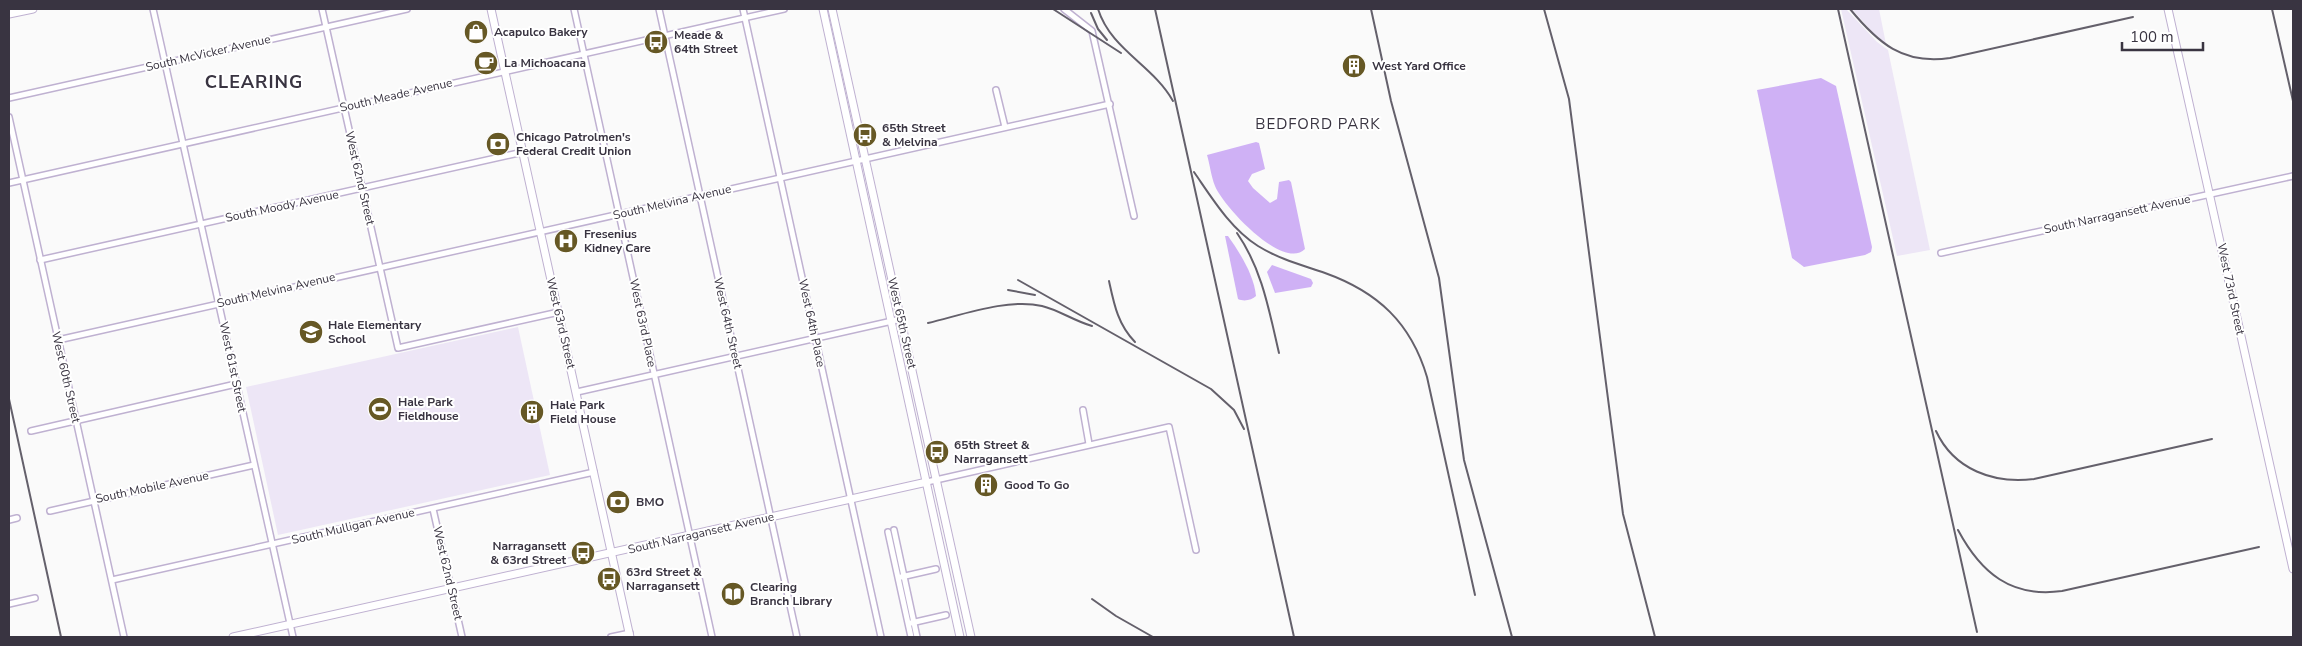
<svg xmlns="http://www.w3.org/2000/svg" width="2302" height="646" viewBox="0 0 2302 646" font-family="'Nunito Sans',sans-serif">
  <rect width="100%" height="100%" fill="#fafafa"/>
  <g fill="#ede6f6">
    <path d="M1841,9H1846L1877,42L1888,50L1930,250L1897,256Z"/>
    <path d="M1852,9H1879L1886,44L1873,33Z"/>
    <path d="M518,327L550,475L278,535L246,387Z"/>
  </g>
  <g fill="#cfb1f5">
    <path d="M1821,78L1836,86L1872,247L1871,252L1865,255L1804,267L1792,258L1757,90Z"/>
    <path d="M1256,142L1259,143L1265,169L1252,174L1248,181L1253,188L1270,203L1277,199L1279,182L1289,180L1291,182L1305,249C1283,271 1223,206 1215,186C1211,176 1210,165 1207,155Z"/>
    <path d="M1225,236H1228C1240,253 1254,275 1256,296C1252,300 1244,302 1238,299Z"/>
    <path d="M1272,265L1311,279L1313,283L1311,287L1275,293L1267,272Z"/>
  </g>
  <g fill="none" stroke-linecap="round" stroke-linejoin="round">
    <g stroke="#bfb1d1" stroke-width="8">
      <g id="street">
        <path d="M153,9L293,637"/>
        <path d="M322,9L398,348L559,312"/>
        <path d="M574,9L712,637"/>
        <path d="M659,9L797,637"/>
        <path d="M743,9L881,637"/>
        <path d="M1064,9L1092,31L1134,216"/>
        <path d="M996,90L1005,127"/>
        <path d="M9,98L407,9"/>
        <path d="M9,117L124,637"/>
        <path d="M9,183L784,9"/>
        <path d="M1941,253L2293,176"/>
        <path d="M40,260L523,152"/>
        <path d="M58,340L1110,104"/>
        <path d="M577,392L901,319"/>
        <path d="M1083,410L1089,444"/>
        <path d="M31,431L236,384"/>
        <path d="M927,482L1169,427L1196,550"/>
        <path d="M433,509L462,637"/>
        <path d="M50,511L254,465"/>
        <path d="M9,520L17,518"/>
        <path d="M894,530L917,637"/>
        <path d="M888,532L911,637"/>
        <path d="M901,577L936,569"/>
        <path d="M112,580L594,472"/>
        <path d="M9,604L35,598"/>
        <path d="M911,623L946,615"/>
        <path d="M611,637L630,633"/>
      </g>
    </g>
    <g stroke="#bfb1d1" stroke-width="9">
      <g id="secondary">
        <path d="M491,9L630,637"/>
        <path d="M823,9L960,637"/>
        <path d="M832,9L971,637"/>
        <path d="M2168,9L2293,569"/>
        <path d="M9,14L33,9"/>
        <path d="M233,637L927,482"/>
      </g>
    </g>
    <use href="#street" stroke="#fff" stroke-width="5"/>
    <use href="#secondary" stroke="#fff" stroke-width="7"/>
    <g stroke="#64606b" stroke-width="2">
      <path d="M1053,9L1121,53"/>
      <path d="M1098,9C1111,50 1153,65 1173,101"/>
      <path d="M1155,9L1294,637"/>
      <path d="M1371,9L1391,101L1439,278L1464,460L1512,637"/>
      <path d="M1544,9L1569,99L1623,514L1655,637"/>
      <path d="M1838,9L1977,632"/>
      <path d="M1850,9C1878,43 1903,65 1950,58L2133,17"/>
      <path d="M2272,9L2293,101"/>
      <path d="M1091,13L1098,29L1107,40"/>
      <path d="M1194,172C1212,198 1230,228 1258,246C1279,259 1302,265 1325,273C1378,292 1411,323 1427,377L1475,595"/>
      <path d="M1237,233C1262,269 1269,310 1279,353"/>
      <path d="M1018,280L1211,389L1234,410L1244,429"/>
      <path d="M1109,281C1114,304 1118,325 1135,342"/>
      <path d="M1008,290L1035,295"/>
      <path d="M928,323C962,315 1008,298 1042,306C1059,310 1074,321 1092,326"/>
      <path d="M9,399L61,637"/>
      <path d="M1936,431C1954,470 1994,484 2034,479L2212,439"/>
      <path d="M1958,530C1981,573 2011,598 2062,591L2259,547"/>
      <path d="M1092,599L1116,616L1153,637"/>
    </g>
  </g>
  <defs>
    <g id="shop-disc" transform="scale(1.25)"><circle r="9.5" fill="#665825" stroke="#fff"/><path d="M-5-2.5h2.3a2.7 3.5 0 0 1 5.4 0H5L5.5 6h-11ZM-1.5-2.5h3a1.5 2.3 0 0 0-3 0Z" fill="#fff"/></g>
    <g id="bus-disc" transform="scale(1.25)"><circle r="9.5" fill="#665825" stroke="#fff"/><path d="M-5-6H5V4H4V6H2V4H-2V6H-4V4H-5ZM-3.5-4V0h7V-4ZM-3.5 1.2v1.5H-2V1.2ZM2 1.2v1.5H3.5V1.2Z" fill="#fff"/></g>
    <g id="cafe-disc" transform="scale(1.25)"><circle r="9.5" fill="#665825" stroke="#fff"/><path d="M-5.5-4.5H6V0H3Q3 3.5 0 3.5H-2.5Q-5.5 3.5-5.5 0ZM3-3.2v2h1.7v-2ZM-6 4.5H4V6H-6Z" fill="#fff"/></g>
    <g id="building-disc" transform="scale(1.25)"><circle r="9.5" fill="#665825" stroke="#fff"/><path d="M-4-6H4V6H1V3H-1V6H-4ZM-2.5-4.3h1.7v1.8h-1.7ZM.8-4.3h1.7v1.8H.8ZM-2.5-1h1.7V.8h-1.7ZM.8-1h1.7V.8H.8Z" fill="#fff"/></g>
    <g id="bank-disc" transform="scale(1.25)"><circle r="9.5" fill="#665825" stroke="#fff"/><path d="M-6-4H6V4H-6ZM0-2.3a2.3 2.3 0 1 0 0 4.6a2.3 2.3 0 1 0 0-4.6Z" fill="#fff"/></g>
    <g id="hospital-disc" transform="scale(1.25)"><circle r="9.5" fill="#665825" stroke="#fff"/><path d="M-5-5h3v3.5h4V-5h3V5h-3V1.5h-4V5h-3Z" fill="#fff"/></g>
    <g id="school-disc" transform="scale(1.25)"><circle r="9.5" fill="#665825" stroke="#fff"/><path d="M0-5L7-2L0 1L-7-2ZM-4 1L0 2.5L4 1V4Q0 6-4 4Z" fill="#fff"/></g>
    <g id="stadium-disc" transform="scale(1.25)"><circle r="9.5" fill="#665825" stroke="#fff"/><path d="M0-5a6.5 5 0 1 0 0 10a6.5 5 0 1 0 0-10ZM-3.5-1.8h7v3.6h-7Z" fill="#fff"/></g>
    <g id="library-disc" transform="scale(1.25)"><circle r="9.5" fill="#665825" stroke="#fff"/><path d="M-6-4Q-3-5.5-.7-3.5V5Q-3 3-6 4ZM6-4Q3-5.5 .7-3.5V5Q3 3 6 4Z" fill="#fff"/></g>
  </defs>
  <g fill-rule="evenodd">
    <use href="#shop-disc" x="476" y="32"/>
    <use href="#bus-disc" x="656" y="42"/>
    <use href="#cafe-disc" x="486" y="63"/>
    <use href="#building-disc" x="1354" y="66"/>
    <use href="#bus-disc" x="865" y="135"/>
    <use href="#bank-disc" x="498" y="144"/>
    <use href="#hospital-disc" x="566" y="241"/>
    <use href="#school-disc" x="311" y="332"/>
    <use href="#stadium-disc" x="380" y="409"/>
    <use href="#building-disc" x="532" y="412"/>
    <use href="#bus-disc" x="937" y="452"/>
    <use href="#building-disc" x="986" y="485"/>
    <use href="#bank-disc" x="618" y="502"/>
    <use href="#bus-disc" x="583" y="553"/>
    <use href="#bus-disc" x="609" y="579"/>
    <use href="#library-disc" x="733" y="594"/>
  </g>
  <g text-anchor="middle" stroke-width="4" stroke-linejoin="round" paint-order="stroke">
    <g font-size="12" font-weight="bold" fill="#393441" stroke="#fff" text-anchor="start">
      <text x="494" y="36">Acapulco Bakery</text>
      <text x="674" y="39">Meade &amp;<tspan x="674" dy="14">64th Street</tspan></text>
      <text x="504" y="67">La Michoacana</text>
      <text x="1372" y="70">West Yard Office</text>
      <text x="882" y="132">65th Street<tspan x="882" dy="14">&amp; Melvina</tspan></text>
      <text x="516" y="141">Chicago Patrolmen's<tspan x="516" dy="14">Federal Credit Union</tspan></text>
      <text x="584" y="238">Fresenius<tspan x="584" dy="14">Kidney Care</tspan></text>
      <text x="328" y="329">Hale Elementary<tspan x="328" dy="14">School</tspan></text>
      <text x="398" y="406">Hale Park<tspan x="398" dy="14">Fieldhouse</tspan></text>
      <text x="550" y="409">Hale Park<tspan x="550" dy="14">Field House</tspan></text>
      <text x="954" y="449">65th Street &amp;<tspan x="954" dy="14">Narragansett</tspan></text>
      <text x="1004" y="489">Good To Go</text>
      <text x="636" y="506">BMO</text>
      <text x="566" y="550" text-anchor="end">Narragansett<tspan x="566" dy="14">&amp; 63rd Street</tspan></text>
      <text x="626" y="576">63rd Street &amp;<tspan x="626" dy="14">Narragansett</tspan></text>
      <text x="750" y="591">Clearing<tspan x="750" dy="14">Branch Library</tspan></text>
    </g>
    <g font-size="12" fill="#393441" stroke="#fff">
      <text transform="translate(208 53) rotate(-13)" y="4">South McVicker Avenue</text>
      <text transform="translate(396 95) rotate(-13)" y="4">South Meade Avenue</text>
      <text transform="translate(360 178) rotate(77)" y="4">West 62nd Street</text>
      <text transform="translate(672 202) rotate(-13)" y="4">South Melvina Avenue</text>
      <text transform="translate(282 206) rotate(-12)" y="4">South Moody Avenue</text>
      <text transform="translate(2117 214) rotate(-12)" y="4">South Narragansett Avenue</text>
      <text transform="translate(2231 289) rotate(78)" y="4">West 73rd Street</text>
      <text transform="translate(276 290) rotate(-13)" y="4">South Melvina Avenue</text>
      <text transform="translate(561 323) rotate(77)" y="4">West 63rd Street</text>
      <text transform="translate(643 323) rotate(78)" y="4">West 63rd Place</text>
      <text transform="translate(728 323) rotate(77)" y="4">West 64th Street</text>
      <text transform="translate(812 323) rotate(78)" y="4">West 64th Place</text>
      <text transform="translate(902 323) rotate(77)" y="4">West 65th Street</text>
      <text transform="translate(233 367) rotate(78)" y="4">West 61st Street</text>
      <text transform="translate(66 377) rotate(77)" y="4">West 60th Street</text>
      <text transform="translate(152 487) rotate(-12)" y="4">South Mobile Avenue</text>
      <text transform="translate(353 526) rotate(-13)" y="4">South Mulligan Avenue</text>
      <text transform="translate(701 533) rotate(-13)" y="4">South Narragansett Avenue</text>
      <text transform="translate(448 573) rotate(77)" y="4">West 62nd Street</text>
    </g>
    <g font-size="15" letter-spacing="1" fill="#393441" stroke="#fff">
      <text x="1318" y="129">BEDFORD PARK</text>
    </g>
    <g font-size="18" font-weight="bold" letter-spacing="1" fill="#393441" stroke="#fff">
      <text x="254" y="88">CLEARING</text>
    </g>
  </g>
  <rect width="2302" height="646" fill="none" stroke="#393441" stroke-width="20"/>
  <path d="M2122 42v8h81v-8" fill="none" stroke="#393441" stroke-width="2.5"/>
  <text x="2130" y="42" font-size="15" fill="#393441" stroke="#ffffff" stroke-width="4" paint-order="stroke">100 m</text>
</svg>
